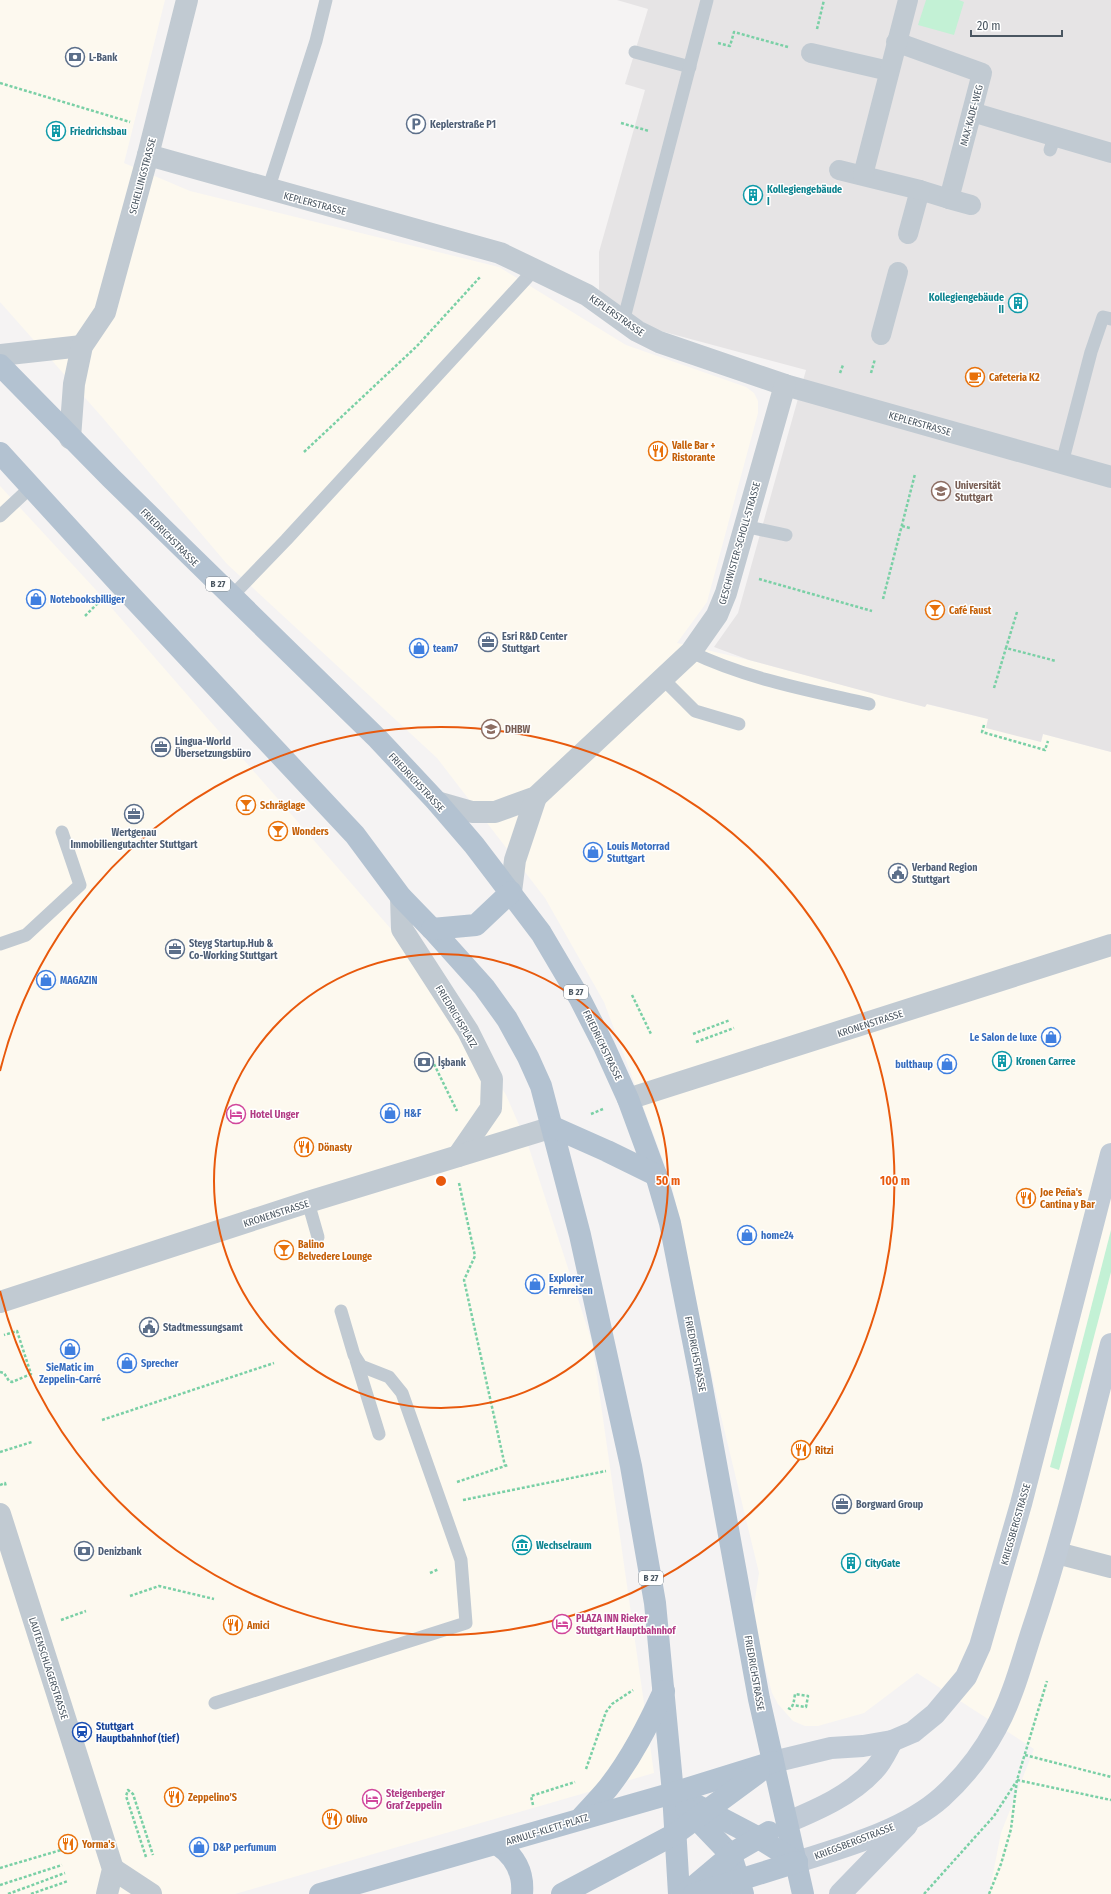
<svg xmlns="http://www.w3.org/2000/svg" width="1111" height="1894" viewBox="0 0 1111 1894" font-family="'Fira Sans Condensed',sans-serif">
  <rect width="100%" height="100%" fill="#f5f3f3"/>
  <g fill="#fdf9ef">
    <path d="M0,0H165L124,163L190,191L499,267L626,345L746,387L754,393L758,401V413L707,602L677,643L749,660L925,707L926,704L988,719L986,727L1041,742L1043,734L1111,752V1894H989L1001,1833L1034,1749L917,1673L864,1713L818,1726H805L793,1721L778,1704L772,1693L752,1618L759,1573L719,1408L671,1181L604,1002L545,898L437,758L227,564L102,417L0,302Z"/>
    <path d="M0,486L96,590L444,990L506,1095L529,1148L592,1342L654,1773L235,1894H0Z"/>
  </g>
  <path fill="#e6e4e5" d="M617,0H1111V752L1043,734L1041,742L986,728L988,719L927,704L925,707L886,697L749,660L714,647L738,613L806,370L657,330L613,304L599,290V252L645,90L625,84L648,9Z"/>
  <g fill="#c3f1d5">
    <path d="M926,0H959L964,2L954,35L918,25Z"/>
    <path d="M1111,1230V1272L1059,1470L1050,1467Z"/>
  </g>
  <g fill="none" stroke-linecap="round" stroke-linejoin="round">
    <g stroke="#7ad0a6" stroke-width="2.5" stroke-dasharray="3 2" stroke-linecap="butt">
      <path d="M817,29L824,0"/>
      <path d="M718,43L730,46L734,32L788,47"/>
      <path d="M0,83L130,122"/>
      <path d="M621,123L649,131"/>
      <path d="M840,373L843,365"/>
      <path d="M871,373L875,359"/>
      <path d="M304,452L417,346L481,276"/>
      <path d="M902,526L910,528"/>
      <path d="M759,579L872,611"/>
      <path d="M883,599L915,474"/>
      <path d="M1017,612L1006,648L1056,661"/>
      <path d="M85,616L100,601"/>
      <path d="M994,688L1006,648"/>
      <path d="M984,725L982,732L1045,750L1048,741"/>
      <path d="M632,995L651,1034"/>
      <path d="M693,1034L730,1020"/>
      <path d="M696,1042L734,1028"/>
      <path d="M434,1064L457,1111"/>
      <path d="M591,1114L603,1109"/>
      <path d="M459,1183L475,1256L464,1280L505,1466"/>
      <path d="M0,1372L4,1373L9,1381L12,1382L31,1374L17,1331L4,1335"/>
      <path d="M102,1420L274,1363"/>
      <path d="M0,1452L32,1442"/>
      <path d="M457,1482L508,1465"/>
      <path d="M0,1485L5,1483L6,1487"/>
      <path d="M463,1500L606,1471"/>
      <path d="M430,1573L439,1569"/>
      <path d="M130,1596L159,1586L214,1599"/>
      <path d="M61,1620L86,1611"/>
      <path d="M788,1708L790,1709C794,1705 794,1700 795,1694L808,1696L806,1707L792,1705"/>
      <path d="M1025,1755L1111,1777"/>
      <path d="M586,1769L606,1712L612,1704L633,1690"/>
      <path d="M1017,1780L1111,1800"/>
      <path d="M533,1805L531,1796L575,1782"/>
      <path d="M146,1857L126,1796L128,1790L133,1794L153,1855"/>
      <path d="M0,1868L78,1845"/>
      <path d="M0,1885L62,1865"/>
      <path d="M8,1894L65,1873"/>
      <path d="M31,1894L68,1881"/>
      <path d="M924,1894L994,1816L1016,1782"/>
      <path d="M989,1894L1001,1864L1011,1829L1017,1780L1047,1681"/>
    </g>
    <g stroke="#c1cad2" stroke-width="13">
      <path d="M635,52L690,67"/>
      <path d="M1050,150L1055,136"/>
      <path d="M268,190L316,41L326,0"/>
      <path d="M623,322L707,0"/>
      <path d="M1062,463L1091,352L1103,317L1111,319"/>
      <path d="M0,516L31,487"/>
      <path d="M744,526L786,535"/>
      <path d="M231,597L286,540L535,269"/>
      <path d="M691,652C747,679 808,690 869,704"/>
      <path d="M663,679L695,711L739,724"/>
      <path d="M0,944L26,935L80,885L62,832"/>
      <path d="M308,1202L318,1237"/>
      <path d="M356,1360L379,1434"/>
      <path d="M215,1703L466,1623L461,1560L402,1393L389,1377L361,1366L354,1355L341,1311"/>
    </g>
    <g stroke="#c1cad2" stroke-width="20">
      <path d="M896,42L982,73L949,199L920,190L908,234"/>
      <path d="M811,53L889,71"/>
      <path d="M972,112L1111,153"/>
      <path d="M839,170L920,190"/>
      <path d="M863,175L908,0"/>
      <path d="M949,199L971,205"/>
      <path d="M881,335L898,272"/>
    </g>
    <g stroke="#c1cad2" stroke-width="22">
      <path d="M148,155L500,253L587,295L637,331L659,342L785,385L1111,477"/>
      <path d="M0,355L82,346"/>
      <path d="M70,438L74,384L82,346L105,312L148,155L187,0"/>
      <path d="M437,802L472,812H495L536,797L691,652L717,615L726,593L785,385"/>
      <path d="M511,892L515,860L536,797"/>
      <path d="M401,897L402,929L468,1031L492,1079L491,1108L458,1156"/>
      <path d="M628,1099L1111,945"/>
      <path d="M0,1302L308,1202L553,1127"/>
      <path d="M0,1514L113,1869L107,1894"/>
      <path d="M1057,1553L1111,1567"/>
      <path d="M113,1869L151,1894"/>
    </g>
    <g stroke="#c1cbd6" stroke-width="22">
      <path d="M773,1762L831,1748L863,1746L892,1741L913,1732L935,1714L966,1677L980,1646L1021,1504L1111,1154"/>
      <path d="M788,1822C819,1809 851,1795 874,1770C882,1762 887,1750 892,1741"/>
      <path d="M797,1862C844,1847 904,1831 942,1797C964,1777 982,1754 996,1728C1012,1699 1021,1665 1031,1634C1063,1539 1086,1441 1111,1344"/>
      <path d="M840,1894L907,1825"/>
    </g>
    <g stroke="#b3c2d1" stroke-width="22">
      <path d="M0,365L111,478L378,739L437,802L474,845L541,933L580,999L604,1046L628,1099L656,1175L670,1223L700,1376L759,1699L803,1894"/>
      <path d="M0,453L118,582L355,835L401,897L432,929L484,987L507,1019L528,1057L541,1086L580,1235L631,1466L655,1603L673,1793L679,1894"/>
      <path d="M432,929L476,925L511,892"/>
      <path d="M553,1127L607,1151L656,1175"/>
      <path d="M696,1805L757,1837L797,1862"/>
      <path d="M686,1808L731,1855L743,1894"/>
      <path d="M581,1818C590,1808 599,1799 608,1788C631,1759 648,1725 664,1691"/>
      <path d="M497,1844C515,1856 524,1872 522,1894"/>
      <path d="M320,1894L673,1793L773,1762"/>
      <path d="M562,1894L675,1834L759,1772"/>
      <path d="M685,1894L736,1851L769,1832"/>
      <path d="M694,1894L797,1862"/>
    </g>
  </g>
  <g fill="none" stroke="#e8590c" stroke-width="2">
    <circle cx="441" cy="1181" r="227"/>
    <path d="M0 1071A454 454 0 1 1 0 1291"/>
  </g>
  <defs>
    <g id="bank-ring" transform="scale(1)"><circle r="9.5" fill="#fff" stroke="#5c6f8a" stroke-width="1.5"/><path d="M-6-4H6V4H-6ZM0-2.3a2.3 2.3 0 1 0 0 4.6a2.3 2.3 0 1 0 0-4.6Z" fill="#5c6f8a"/></g>
    <g id="parking-ring" transform="scale(1)"><circle r="9.5" fill="#fff" stroke="#5c6f8a" stroke-width="1.5"/><path d="M-3.5-5.5H1a3.5 3.5 0 0 1 0 7H-1V5.5H-3.5ZM-1-3.4V-.6H.8a1.4 1.4 0 0 0 0-2.8Z" fill="#5c6f8a"/></g>
    <g id="building-ring" transform="scale(1)"><circle r="9.5" fill="#fff" stroke="#0f9aa8" stroke-width="1.5"/><path d="M-4-6H4V6H1V3H-1V6H-4ZM-2.5-4.3h1.7v1.8h-1.7ZM.8-4.3h1.7v1.8H.8ZM-2.5-1h1.7V.8h-1.7ZM.8-1h1.7V.8H.8Z" fill="#0f9aa8"/></g>
    <g id="cafe-ring" transform="scale(1)"><circle r="9.5" fill="#fff" stroke="#e8710a" stroke-width="1.5"/><path d="M-5.5-4.5H6V0H3Q3 3.5 0 3.5H-2.5Q-5.5 3.5-5.5 0ZM3-3.2v2h1.7v-2ZM-6 4.5H4V6H-6Z" fill="#e8710a"/></g>
    <g id="restaurant-ring" transform="scale(1)"><circle r="9.5" fill="#fff" stroke="#e8710a" stroke-width="1.5"/><path d="M-5-6h1v4h1v-4h1v4h1v-4h1v5L-1.5 .5V6h-2V.5L-5-1ZM5-6V6H3V1.5H1.5Q1.5-4 5-6Z" fill="#e8710a"/></g>
    <g id="university-ring" transform="scale(1)"><circle r="9.5" fill="#fff" stroke="#8d6e63" stroke-width="1.5"/><path d="M0-5L7-2L0 1L-7-2ZM-4 1L0 2.5L4 1V4Q0 6-4 4Z" fill="#8d6e63"/></g>
    <g id="shop-ring" transform="scale(1)"><circle r="9.5" fill="#fff" stroke="#3f7fe0" stroke-width="1.5"/><path d="M-5-2.5h2.3a2.7 3.5 0 0 1 5.4 0H5L5.5 6h-11ZM-1.5-2.5h3a1.5 2.3 0 0 0-3 0Z" fill="#3f7fe0"/></g>
    <g id="bar-ring" transform="scale(1)"><circle r="9.5" fill="#fff" stroke="#e8710a" stroke-width="1.5"/><path d="M-6-5H6L.8 .8V4.5H3.5V6h-7V4.5H-.8V.8Z" fill="#e8710a"/></g>
    <g id="office-ring" transform="scale(1)"><circle r="9.5" fill="#fff" stroke="#5c6f8a" stroke-width="1.5"/><path d="M-6-3h4V-5.5h4V-3h4V5H-6ZM-1-4.5V-3h2v-1.5ZM-6 0V1H6V0Z" fill="#5c6f8a"/></g>
    <g id="civic-ring" transform="scale(1)"><circle r="9.5" fill="#fff" stroke="#5c6f8a" stroke-width="1.5"/><path d="M-.6-6.5H3V-4.5H.6V-3L4-1V1h2V6H-6V1h2V-1L-.6-3ZM-1.2 2.5V6h2.4V2.5Z" fill="#5c6f8a"/></g>
    <g id="hotel-ring" transform="scale(1)"><circle r="9.5" fill="#fff" stroke="#d1479c" stroke-width="1.5"/><path d="M-6-4.5h1.5V1H6V5H4.5V3h-9V5H-6ZM-4 0a1.8 1.8 0 1 1 3.6 0ZM.5 0V-2.5h3Q6-2.5 6 0Z" fill="#d1479c"/></g>
    <g id="museum-ring" transform="scale(1)"><circle r="9.5" fill="#fff" stroke="#0f9aa8" stroke-width="1.5"/><path d="M0-6L6-3V-2H-6V-3ZM-5-1h2V3h-2ZM-1-1h2V3h-2ZM3-1h2V3H3ZM-6 4H6V6H-6Z" fill="#0f9aa8"/></g>
    <g id="station-ring" transform="scale(1)"><circle r="9.5" fill="#fff" stroke="#1a4fb4" stroke-width="1.5"/><path d="M-3-6H3Q5-6 5-4V2Q5 4 3 4L4.5 6H3L1.5 4h-3L-3 6H-4.5L-3 4Q-5 4-5 2V-4Q-5-6-3-6ZM-3.5-4v3h7v-3ZM-3.5 1v1.5H-2V1ZM2 1v1.5H3.5V1Z" fill="#1a4fb4"/></g>
  </defs>
  <g fill-rule="evenodd">
    <use href="#bank-ring" x="75" y="57"/>
    <use href="#parking-ring" x="416" y="124"/>
    <use href="#building-ring" x="56" y="131"/>
    <use href="#building-ring" x="753" y="195"/>
    <use href="#building-ring" x="1018" y="303"/>
    <use href="#cafe-ring" x="975" y="377"/>
    <use href="#restaurant-ring" x="658" y="451"/>
    <use href="#university-ring" x="941" y="491"/>
    <use href="#shop-ring" x="36" y="599"/>
    <use href="#bar-ring" x="935" y="610"/>
    <use href="#office-ring" x="488" y="642"/>
    <use href="#shop-ring" x="419" y="648"/>
    <use href="#university-ring" x="491" y="729"/>
    <use href="#office-ring" x="161" y="747"/>
    <use href="#bar-ring" x="246" y="805"/>
    <use href="#office-ring" x="134" y="814"/>
    <use href="#bar-ring" x="278" y="831"/>
    <use href="#shop-ring" x="593" y="852"/>
    <use href="#civic-ring" x="898" y="873"/>
    <use href="#office-ring" x="175" y="949"/>
    <use href="#shop-ring" x="46" y="980"/>
    <use href="#shop-ring" x="1051" y="1037"/>
    <use href="#building-ring" x="1002" y="1061"/>
    <use href="#bank-ring" x="424" y="1062"/>
    <use href="#shop-ring" x="947" y="1064"/>
    <use href="#shop-ring" x="390" y="1113"/>
    <use href="#hotel-ring" x="236" y="1114"/>
    <use href="#restaurant-ring" x="304" y="1147"/>
    <use href="#restaurant-ring" x="1026" y="1198"/>
    <use href="#shop-ring" x="747" y="1235"/>
    <use href="#bar-ring" x="284" y="1250"/>
    <use href="#shop-ring" x="535" y="1284"/>
    <use href="#civic-ring" x="149" y="1327"/>
    <use href="#shop-ring" x="70" y="1349"/>
    <use href="#shop-ring" x="127" y="1363"/>
    <use href="#restaurant-ring" x="801" y="1450"/>
    <use href="#office-ring" x="842" y="1504"/>
    <use href="#museum-ring" x="522" y="1545"/>
    <use href="#bank-ring" x="84" y="1551"/>
    <use href="#building-ring" x="851" y="1563"/>
    <use href="#hotel-ring" x="562" y="1624"/>
    <use href="#restaurant-ring" x="233" y="1625"/>
    <use href="#station-ring" x="82" y="1732"/>
    <use href="#restaurant-ring" x="174" y="1797"/>
    <use href="#hotel-ring" x="372" y="1799"/>
    <use href="#restaurant-ring" x="332" y="1819"/>
    <use href="#restaurant-ring" x="68" y="1844"/>
    <use href="#shop-ring" x="199" y="1847"/>
  </g>
  <g text-anchor="middle" stroke-width="3" stroke-linejoin="round" paint-order="stroke">
    <g fill="#fff" stroke="#808990" stroke-width="1">
      <rect x="206" y="577" width="24" height="14" rx="3"/>
      <rect x="564" y="985" width="24" height="14" rx="3"/>
      <rect x="639" y="1571" width="24" height="14" rx="3"/>
    </g>
    <g font-size="9" font-weight="bold" fill="#4a5661">
      <text x="218" y="587">B 27</text>
      <text x="576" y="995">B 27</text>
      <text x="651" y="1581">B 27</text>
    </g>
    <g font-size="10" font-weight="bold" fill="#4e5e75" stroke="#fff" text-anchor="start">
      <text x="89" y="61">L-Bank</text>
      <text x="430" y="128">Keplerstraße P1</text>
      <text x="502" y="640">Esri R&amp;D Center<tspan x="502" dy="12">Stuttgart</tspan></text>
      <text x="175" y="745">Lingua-World<tspan x="175" dy="12">Übersetzungsbüro</tspan></text>
      <text x="134" y="836" text-anchor="middle">Wertgenau<tspan x="134" dy="12">Immobiliengutachter Stuttgart</tspan></text>
      <text x="912" y="871">Verband Region<tspan x="912" dy="12">Stuttgart</tspan></text>
      <text x="189" y="947">Steyg Startup.Hub &amp;<tspan x="189" dy="12">Co-Working Stuttgart</tspan></text>
      <text x="438" y="1066">İşbank</text>
      <text x="163" y="1331">Stadtmessungsamt</text>
      <text x="856" y="1508">Borgward Group</text>
      <text x="98" y="1555">Denizbank</text>
    </g>
    <g font-size="10" fill="#4a5661" stroke="#fff">
      <text transform="translate(971 115) rotate(-75)" y="4">MAX-KADE-WEG</text>
      <text transform="translate(142 176) rotate(-75)" y="4">SCHELLINGSTRASSE</text>
      <text transform="translate(315 203) rotate(15)" y="4">KEPLERSTRASSE</text>
      <text transform="translate(617 315) rotate(35)" y="4">KEPLERSTRASSE</text>
      <text transform="translate(920 423) rotate(16)" y="4">KEPLERSTRASSE</text>
      <text transform="translate(170 537) rotate(45)" y="4">FRIEDRICHSTRASSE</text>
      <text transform="translate(739 543) rotate(-74)" y="4">GESCHWISTER-SCHOLL-STRASSE</text>
      <text transform="translate(417 782) rotate(47)" y="4">FRIEDRICHSTRASSE</text>
      <text transform="translate(457 1016) rotate(59)" y="4">FRIEDRICHSPLATZ</text>
      <text transform="translate(870 1023) rotate(-18)" y="4">KRONENSTRASSE</text>
      <text transform="translate(603 1045) rotate(64)" y="4">FRIEDRICHSTRASSE</text>
      <text transform="translate(276 1213) rotate(-18)" y="4">KRONENSTRASSE</text>
      <text transform="translate(696 1354) rotate(79)" y="4">FRIEDRICHSTRASSE</text>
      <text transform="translate(1015 1524) rotate(-74)" y="4">KRIEGSBERGSTRASSE</text>
      <text transform="translate(49 1668) rotate(72)" y="4">LAUTENSCHLAGERSTRASSE</text>
      <text transform="translate(755 1673) rotate(80)" y="4">FRIEDRICHSTRASSE</text>
      <text transform="translate(547 1829) rotate(-17)" y="4">ARNULF-KLETT-PLATZ</text>
      <text transform="translate(854 1841) rotate(-21)" y="4">KRIEGSBERGSTRASSE</text>
    </g>
    <g font-size="10" font-weight="bold" fill="#0d838f" stroke="#fff" text-anchor="start">
      <text x="70" y="135">Friedrichsbau</text>
      <text x="767" y="193">Kollegiengebäude<tspan x="767" dy="12">I</tspan></text>
      <text x="1004" y="301" text-anchor="end">Kollegiengebäude<tspan x="1004" dy="12">II</tspan></text>
      <text x="1016" y="1065">Kronen Carree</text>
      <text x="536" y="1549">Wechselraum</text>
      <text x="865" y="1567">CityGate</text>
    </g>
    <g font-size="10" font-weight="bold" fill="#c56008" stroke="#fff" text-anchor="start">
      <text x="989" y="381">Cafeteria K2</text>
      <text x="672" y="449">Valle Bar +<tspan x="672" dy="12">Ristorante</tspan></text>
      <text x="949" y="614">Café Faust</text>
      <text x="260" y="809">Schräglage</text>
      <text x="292" y="835">Wonders</text>
      <text x="318" y="1151">Dönasty</text>
      <text x="1040" y="1196">Joe Peña's<tspan x="1040" dy="12">Cantina y Bar</tspan></text>
      <text x="298" y="1248">Balino<tspan x="298" dy="12">Belvedere Lounge</tspan></text>
      <text x="815" y="1454">Ritzi</text>
      <text x="247" y="1629">Amici</text>
      <text x="188" y="1801">Zeppelino’S</text>
      <text x="346" y="1823">Olivo</text>
      <text x="82" y="1848">Yorma's</text>
    </g>
    <g font-size="10" font-weight="bold" fill="#785e54" stroke="#fff" text-anchor="start">
      <text x="955" y="489">Universität<tspan x="955" dy="12">Stuttgart</tspan></text>
      <text x="505" y="733">DHBW</text>
    </g>
    <g font-size="10" font-weight="bold" fill="#366cbe" stroke="#fff" text-anchor="start">
      <text x="50" y="603">Notebooksbilliger</text>
      <text x="433" y="652">team7</text>
      <text x="607" y="850">Louis Motorrad<tspan x="607" dy="12">Stuttgart</tspan></text>
      <text x="60" y="984">MAGAZIN</text>
      <text x="1037" y="1041" text-anchor="end">Le Salon de luxe</text>
      <text x="933" y="1068" text-anchor="end">bulthaup</text>
      <text x="404" y="1117">H&amp;F</text>
      <text x="761" y="1239">home24</text>
      <text x="549" y="1282">Explorer<tspan x="549" dy="12">Fernreisen</tspan></text>
      <text x="141" y="1367">Sprecher</text>
      <text x="70" y="1371" text-anchor="middle">SieMatic im<tspan x="70" dy="12">Zeppelin-Carré</tspan></text>
      <text x="213" y="1851">D&amp;P perfumum</text>
    </g>
    <g font-size="10" font-weight="bold" fill="#b23c85" stroke="#fff" text-anchor="start">
      <text x="250" y="1118">Hotel Unger</text>
      <text x="576" y="1622">PLAZA INN Rieker<tspan x="576" dy="12">Stuttgart Hauptbahnhof</tspan></text>
      <text x="386" y="1797">Steigenberger<tspan x="386" dy="12">Graf Zeppelin</tspan></text>
    </g>
    <g font-size="10" font-weight="bold" fill="#164399" stroke="#fff" text-anchor="start">
      <text x="96" y="1730">Stuttgart<tspan x="96" dy="12">Hauptbahnhof (tief)</tspan></text>
    </g>
  </g>
  <circle cx="441" cy="1181" r="6" fill="#e8590c" stroke="#fff" stroke-width="2"/>
  <g font-size="12" text-anchor="middle" font-weight="bold" fill="#e8590c" stroke="#fff" stroke-width="3" stroke-linejoin="round" paint-order="stroke">
    <text x="668" y="1185">50 m</text>
    <text x="895" y="1185">100 m</text>
  </g>
  <path d="M971 30v6h91v-6" fill="none" stroke="#4a5661" stroke-width="2"/>
  <text x="977" y="30" font-size="12" fill="#4a5661" stroke="#ffffff" stroke-width="3" paint-order="stroke">20 m</text>
</svg>
